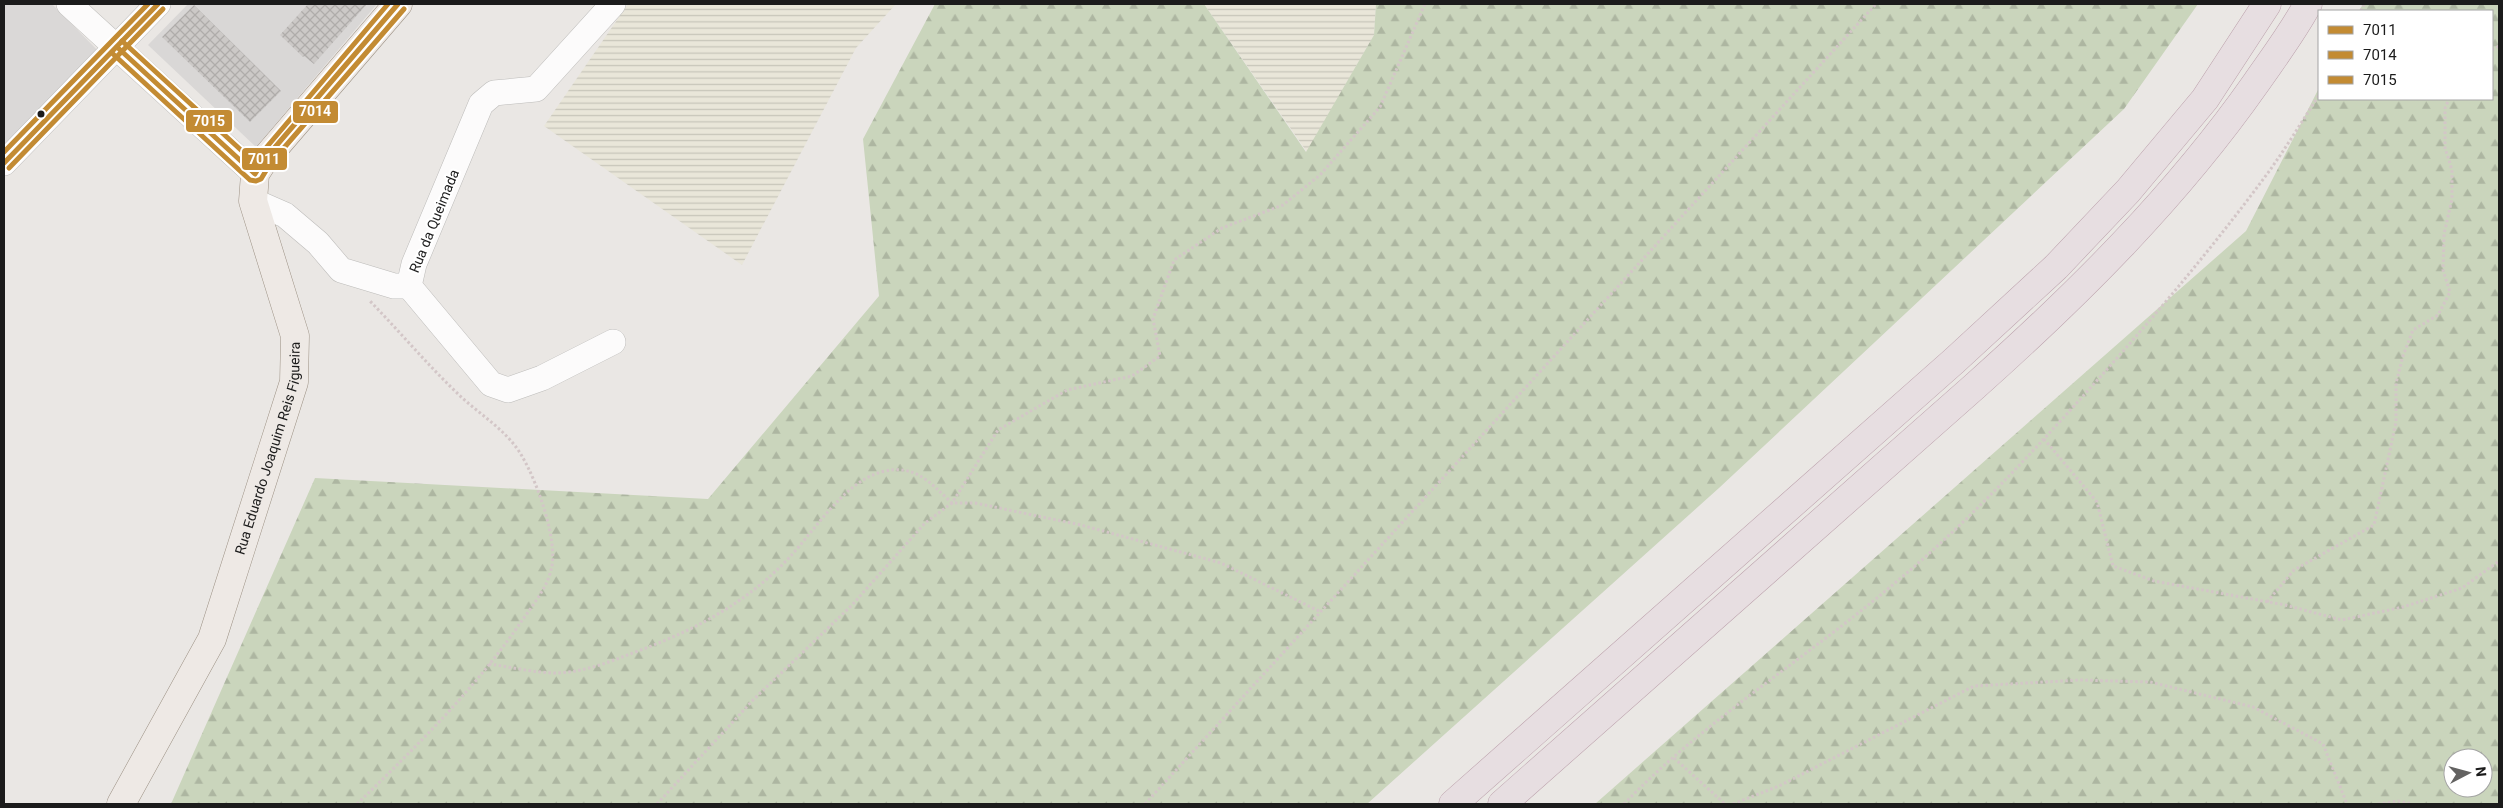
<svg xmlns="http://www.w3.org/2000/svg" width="2503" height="808" viewBox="0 0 2503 808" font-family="Roboto,sans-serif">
  <defs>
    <pattern id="farmland-rules" width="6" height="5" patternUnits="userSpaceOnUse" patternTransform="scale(1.25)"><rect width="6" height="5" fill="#e9e6d9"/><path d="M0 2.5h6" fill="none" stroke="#c7c5ba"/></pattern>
    <pattern id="forest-firs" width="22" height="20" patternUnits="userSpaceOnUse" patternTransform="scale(1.25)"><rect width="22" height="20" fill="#cad5bc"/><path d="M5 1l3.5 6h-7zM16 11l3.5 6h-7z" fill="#adb6a1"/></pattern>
    <pattern id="building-cross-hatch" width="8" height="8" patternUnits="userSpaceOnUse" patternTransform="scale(1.25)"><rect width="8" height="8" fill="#ccc9c7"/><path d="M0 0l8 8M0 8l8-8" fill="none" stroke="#afacaa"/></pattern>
  </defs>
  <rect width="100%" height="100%" fill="#eae7e4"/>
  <path fill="#d9d7d6" d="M188,4H377L256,147L148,45Z"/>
  <g fill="url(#farmland-rules)">
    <path d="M628,4H896L856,48L742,265L544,126Z"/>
    <path d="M1204,4H1376L1374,35L1307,152Z"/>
  </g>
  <g fill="url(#forest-firs)" fill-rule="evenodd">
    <path d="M935,4H1204L1306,152L1374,35L1376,4H2198L2124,109L1719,488L1367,804H171L315,478L708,499L879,296L863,139Z"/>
    <path d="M2363,4H2499V804H1595L2246,231L2319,88V99H2492V11H2359ZM2453,758H2483V788H2453Z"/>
  </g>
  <path fill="#dad8d7" d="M4,4H52L100,53L4,149Z"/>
  <g fill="url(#building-cross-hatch)">
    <path d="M308,4H367L314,64L304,56L303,57L280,35Z"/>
    <path d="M194,5L281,91L250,122L162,37Z"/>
  </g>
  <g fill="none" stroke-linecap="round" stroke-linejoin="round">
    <g stroke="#bdbcba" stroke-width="26">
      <g id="minor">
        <path d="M69,4L255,174"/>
        <path d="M613,4L536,89L494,93L481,104L414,264L409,286L491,384L508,390L542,378L613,342"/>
        <path d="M4,163L158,4"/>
        <path d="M253,201L285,215L318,243L341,270L394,286H409"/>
      </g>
    </g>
    <g stroke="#9c9184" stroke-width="29">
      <g id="major">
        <path id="s1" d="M121,804L212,639L294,382L295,336L253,201L255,174L264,160L398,4"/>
      </g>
    </g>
    <g stroke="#bba0ab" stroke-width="29">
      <g id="highway">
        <path d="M1453,804L1954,361L2056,267L2128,191L2205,99L2267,4"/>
        <path d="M1502,804L1975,386C2078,294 2176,197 2256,83C2274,57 2293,32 2308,4"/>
      </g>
    </g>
    <g stroke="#d3c6c7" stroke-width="3" stroke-dasharray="2.5 2.5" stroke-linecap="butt">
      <path d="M2361,11L2364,4"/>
      <path d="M2492,50L2499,46"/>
      <path d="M2044,439L2097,502L2113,566L2154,581L2285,605L2342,620L2403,607L2462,588L2499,561"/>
      <path d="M2267,602L2294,570L2374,525L2396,422V383L2403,356L2413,330L2438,315L2450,292L2443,270L2444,234L2452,199V170L2445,148V108L2449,99"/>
      <path d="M489,664C511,667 535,673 557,673C583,672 607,663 630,654C688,633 741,607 785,562C813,534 842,483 881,472C915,463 929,482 952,503L998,430L1067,390L1132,376L1160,356L1153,319L1174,260L1222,228L1283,205L1320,175L1380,107L1425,4"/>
      <path d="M1674,758L1725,804"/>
      <path d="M357,804C416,747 474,690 521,622C532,606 547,588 551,570C559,542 537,482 523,458C508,430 478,414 456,392C426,363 399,331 370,301"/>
      <path d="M657,804L754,699L852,605L925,523L952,503H975L1081,525L1221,563L1321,612"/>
      <path d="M1145,804L1876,4"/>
      <path d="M1624,804C1706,719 1807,658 1896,582C1960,529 2018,468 2074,406C2143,330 2209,253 2270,170C2287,146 2303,120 2319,95"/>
      <path d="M1733,804L1779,786L1974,686L2080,680L2150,682L2253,707L2323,744L2347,804"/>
      <path d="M2378,804L2398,801L2412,804"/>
    </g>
    <use href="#minor" stroke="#fcfbfb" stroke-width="25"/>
    <use href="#major" stroke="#eee9e5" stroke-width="28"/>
    <use href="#highway" stroke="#e7dee1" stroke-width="28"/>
    <g stroke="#fff" stroke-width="9">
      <g id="bus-1">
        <path d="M117,47L255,174L264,160L398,4"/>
        <path d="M4,163L158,4"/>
      </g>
    </g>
    <g stroke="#fff" stroke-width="9">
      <g id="bus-2">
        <path d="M112,53L250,180L256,181L261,179L270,164L404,9"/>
        <path d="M9,168L163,9"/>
      </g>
    </g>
    <g stroke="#fff" stroke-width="9">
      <g id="bus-3">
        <path d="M122,41L254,162L388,4"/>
        <path d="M4,152L148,4"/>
      </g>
    </g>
    <use href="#bus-1" stroke="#c38b33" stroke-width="5"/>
    <use href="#bus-2" stroke="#c38b33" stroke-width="5"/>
    <use href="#bus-3" stroke="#c38b33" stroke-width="5"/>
  </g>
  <circle fill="#1b1b1b" stroke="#fff" stroke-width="2" cx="41" cy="114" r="4.5"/>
  <g text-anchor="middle" stroke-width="4.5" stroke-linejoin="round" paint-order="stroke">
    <g font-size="14" fill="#1b1b1b" stroke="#fff">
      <text transform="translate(434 221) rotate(-68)" y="5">Rua da Queimada</text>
      <text dy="5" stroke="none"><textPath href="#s1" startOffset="388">Rua Eduardo Joaquim Reis Figueira</textPath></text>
    </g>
  </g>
  <g stroke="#fff" stroke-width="2">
    <rect x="292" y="100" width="47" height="24" rx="5" fill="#c38b33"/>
    <rect x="185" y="109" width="48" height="24" rx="5" fill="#c38b33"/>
    <rect x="241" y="147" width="47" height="24" rx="5" fill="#c38b33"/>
  </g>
  <g font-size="14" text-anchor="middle" font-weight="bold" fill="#fff">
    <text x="315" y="116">7014</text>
    <text x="209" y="126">7015</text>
    <text x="264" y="164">7011</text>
  </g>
  <rect width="2503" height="808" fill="none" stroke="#1b1b1b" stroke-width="10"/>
  <rect x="2318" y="10" width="175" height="90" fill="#ffffff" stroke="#a4a4a4"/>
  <rect x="2328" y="26" width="25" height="8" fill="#c38b33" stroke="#a4a4a4"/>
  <text x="2363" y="35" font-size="15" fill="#1b1b1b">7011</text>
  <rect x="2328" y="51" width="25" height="8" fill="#c38b33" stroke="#a4a4a4"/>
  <text x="2363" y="60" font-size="15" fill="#1b1b1b">7014</text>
  <rect x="2328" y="76" width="25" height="8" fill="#c38b33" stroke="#a4a4a4"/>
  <text x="2363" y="85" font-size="15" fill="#1b1b1b">7015</text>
  <g transform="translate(2468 773) rotate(84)"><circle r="24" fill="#ffffff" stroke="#a4a4a4"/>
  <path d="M0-4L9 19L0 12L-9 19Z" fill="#636261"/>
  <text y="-8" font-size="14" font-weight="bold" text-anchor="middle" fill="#1b1b1b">N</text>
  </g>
</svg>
